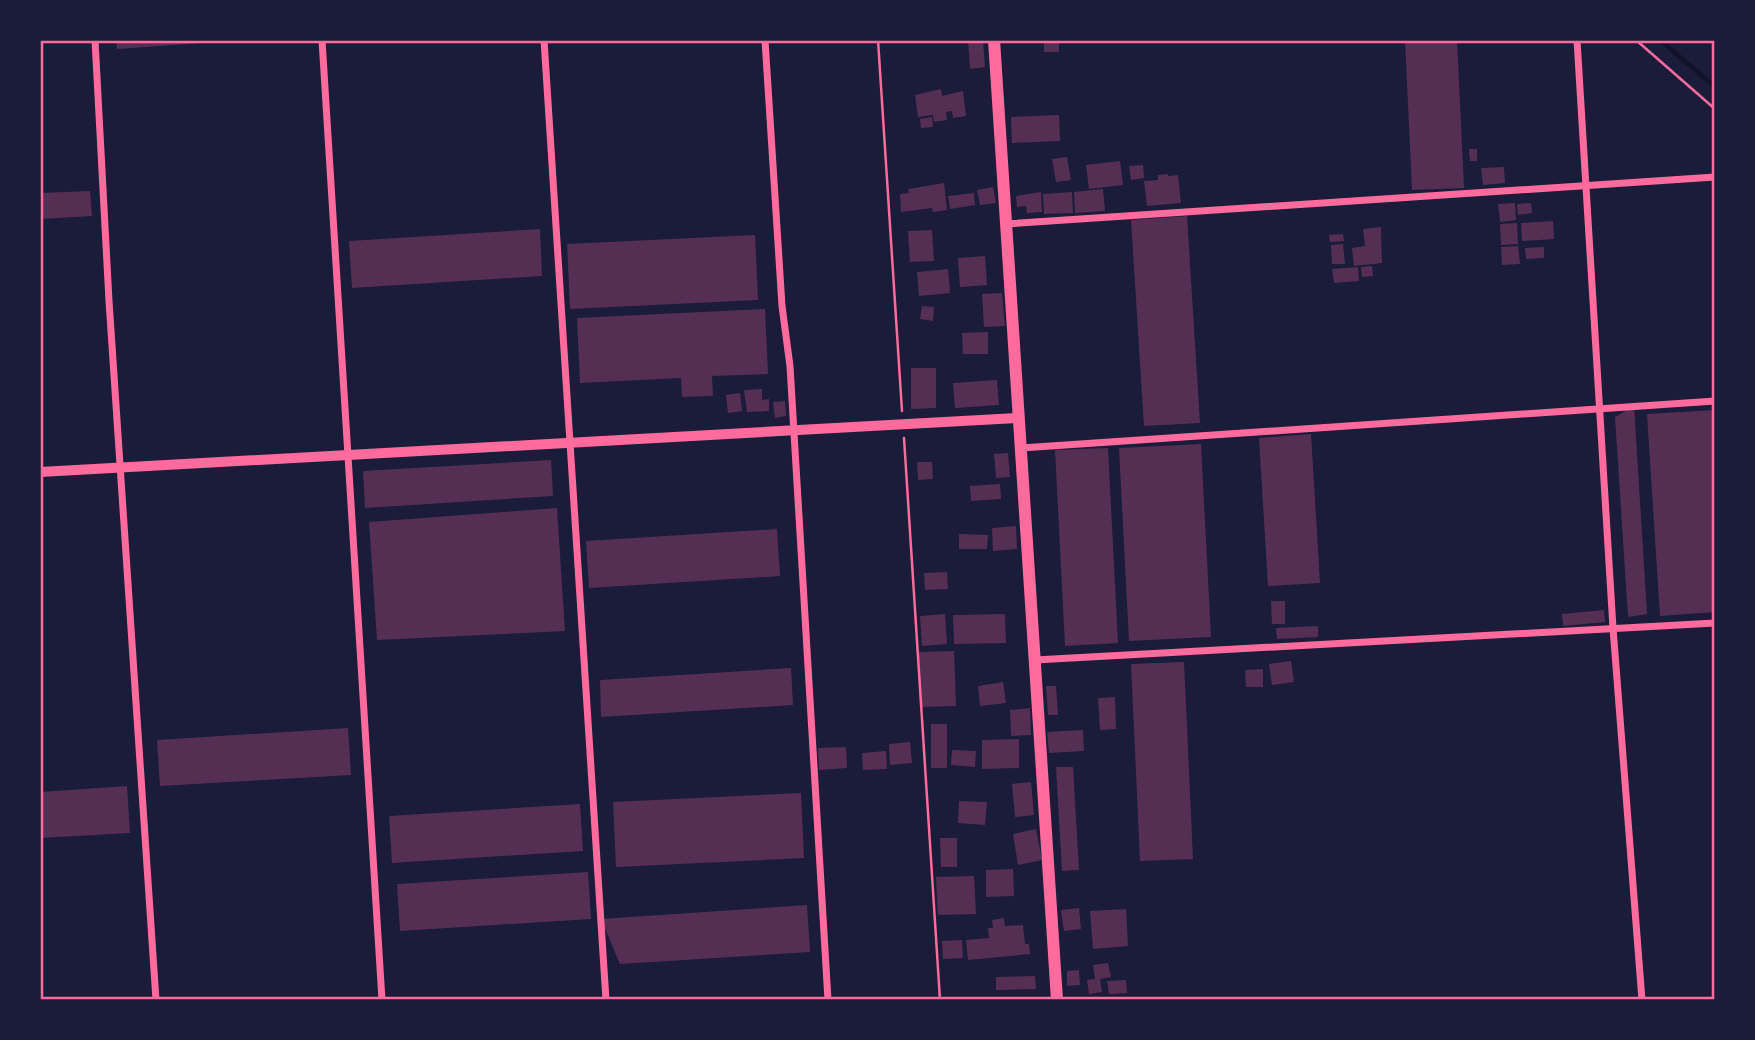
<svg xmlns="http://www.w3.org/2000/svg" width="1755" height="1040" viewBox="0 0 1755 1040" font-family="'Space Grotesk',sans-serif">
  <rect width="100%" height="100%" fill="#1b1b3a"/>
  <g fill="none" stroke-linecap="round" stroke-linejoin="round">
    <path stroke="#12122b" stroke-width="4.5" d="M1660,40L1715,87"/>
  </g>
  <g fill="#542f53">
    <path d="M116,40H216V42L117,49Z"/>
    <path d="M968,40H983L985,67L970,69Z"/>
    <rect x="1044" y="40" width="15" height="12"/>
    <path d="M1405,40H1457L1464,188L1412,190Z"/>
    <path d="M941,89L942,96L963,91L966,116L953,118L952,111L946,112L947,120L934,122L933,115L918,117L915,95Z"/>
    <path d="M1059,115L1060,141L1012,143L1011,117Z"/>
    <path d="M932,117L933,127L921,128L920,119Z"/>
    <path d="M1469,149H1477V161H1470Z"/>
    <path d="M1067,157L1071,180L1056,182L1052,159Z"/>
    <path d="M1120,161L1123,185L1089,189L1086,165Z"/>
    <path d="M1143,165L1144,178L1131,180L1129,166Z"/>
    <path d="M1504,167L1505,183L1483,185L1481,168Z"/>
    <path d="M1168,174V176L1178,175L1181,203L1147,206L1144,181L1158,180V175Z"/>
    <path d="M944,183L947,210L933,212L932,208L901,212L900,194L909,193L908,189Z"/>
    <path d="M993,187L996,203L980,205L977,190Z"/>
    <path d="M1103,189L1105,211L1075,213L1074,192Z"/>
    <path d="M90,191L92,216L40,219V193Z"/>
    <path d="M1041,192L1042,212L1027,213L1026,206L1017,207L1016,196Z"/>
    <path d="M1072,192L1073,213L1044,214L1043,194Z"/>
    <path d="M974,193L975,205L950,209L948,196Z"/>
    <path d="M1515,203L1516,220L1500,222L1498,204Z"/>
    <path d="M1531,203L1532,213L1518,215L1517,204Z"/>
    <path d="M1187,216L1200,423L1144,426L1131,220Z"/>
    <path d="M1553,221L1554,239L1522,241L1521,223Z"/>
    <path d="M1517,223L1518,244L1501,245L1500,224Z"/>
    <path d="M1381,227L1382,263L1354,266L1352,248L1365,246L1363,229Z"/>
    <path d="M540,229L542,276L352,288L349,241Z"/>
    <path d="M932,230L934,261L910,262L908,231Z"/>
    <path d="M1343,234L1344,241L1330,242L1329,235Z"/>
    <path d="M755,235L758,300L570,309L567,244Z"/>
    <path d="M1343,244L1345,264H1332L1331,245Z"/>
    <path d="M1518,246L1520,264L1502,265L1501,247Z"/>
    <path d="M1544,247V258L1526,259L1525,248Z"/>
    <path d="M985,256L987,285L960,287L958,258Z"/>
    <path d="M1372,266L1373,276L1362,277L1361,267Z"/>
    <path d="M1358,267L1359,281L1334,283L1332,269Z"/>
    <path d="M948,269L950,293L919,296L917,272Z"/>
    <path d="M1002,293L1005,326L984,327L982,294Z"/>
    <path d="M922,306L934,307L933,321L920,319Z"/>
    <path d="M765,309L768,374L712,376L713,396L682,397L681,378L580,383L577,318Z"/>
    <path d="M988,332V354H963L962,333Z"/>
    <path d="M911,368H936V408L911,409Z"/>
    <path d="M997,380L999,405L955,408L953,383Z"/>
    <path d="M762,389V400L769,399V411L747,412L744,390Z"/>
    <path d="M740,393L742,411L728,413L726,395Z"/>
    <path d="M785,401L786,416L775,418L773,402Z"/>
    <path d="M1634,406L1647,614L1628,617L1615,417Z"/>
    <path d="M1715,410V612L1660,616L1647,414Z"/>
    <path d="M1311,434L1320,583L1268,586L1259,438Z"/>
    <path d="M1201,444L1211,637L1129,641L1119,448Z"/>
    <path d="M1108,448L1118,643L1065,646L1055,450Z"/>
    <path d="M1008,453L1010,477L996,478L994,454Z"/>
    <path d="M551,460L553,496L365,508L363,471Z"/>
    <path d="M917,462H932L933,479L918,480Z"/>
    <path d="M1000,484L1001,499L971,501L970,486Z"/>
    <path d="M557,508L565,631L377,640L369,522Z"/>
    <path d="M1016,526L1017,549L993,551L992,528Z"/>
    <path d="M777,529L780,576L589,588L586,541Z"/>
    <path d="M959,534L988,535L987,549H959Z"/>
    <path d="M947,572L948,589L925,590L924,573Z"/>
    <path d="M1271,601H1285V624H1272Z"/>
    <path d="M1604,610L1605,622L1563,626L1562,614Z"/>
    <path d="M945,614L947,644L922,646L920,616Z"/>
    <path d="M1005,614L1006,643L954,644L953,615Z"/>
    <path d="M1318,626V637L1277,639L1276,628Z"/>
    <path d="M954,651L956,706L920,707L918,652Z"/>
    <path d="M1291,661L1294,682L1272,685L1269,664Z"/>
    <path d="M1184,662L1193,859L1140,861L1131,664Z"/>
    <path d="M791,668L793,705L601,717L600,680Z"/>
    <path d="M1263,669V687H1246L1245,670Z"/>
    <path d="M1003,682L1006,703L980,706L978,686Z"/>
    <path d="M1046,686H1056L1058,715H1048Z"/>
    <path d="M1115,697L1116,729L1100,730L1098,698Z"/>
    <path d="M1030,708L1031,735L1011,736L1010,710Z"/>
    <rect x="931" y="724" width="16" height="44"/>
    <path d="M348,728L351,775L160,786L157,740Z"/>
    <path d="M1083,730L1084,751L1049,753L1047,732Z"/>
    <path d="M1019,739V768L982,769V740Z"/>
    <path d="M910,742L912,763L890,765L889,744Z"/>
    <path d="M846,747L847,768L819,770L818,748Z"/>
    <path d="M952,750L976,751L975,767L951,765Z"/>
    <path d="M886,751L887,769L863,770L862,753Z"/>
    <path d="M1056,767H1073L1079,870L1062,871Z"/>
    <path d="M1031,782L1034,815L1015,817L1012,784Z"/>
    <path d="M127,786L130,833L40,838V792Z"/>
    <path d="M801,793L804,858L616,867L613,802Z"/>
    <path d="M959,801L987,802L985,825L958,823Z"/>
    <path d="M580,804L583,851L392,863L389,816Z"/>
    <path d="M1036,829L1042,860L1018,865L1013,834Z"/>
    <path d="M940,838H957V867H941Z"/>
    <path d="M1013,869L1014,896L986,897V870Z"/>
    <path d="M588,872L591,919L400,931L397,884Z"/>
    <path d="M974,876L976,914L938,915L936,877Z"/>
    <path d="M807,905L810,952L620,964L601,919Z"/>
    <path d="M1079,908L1081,929L1064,931L1061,910Z"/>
    <path d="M1126,909L1128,946L1093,949L1090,911Z"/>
    <path d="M1004,918L1005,926L1023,925L1025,944H1029L1030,954L968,960L966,940L989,938L988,928H993L992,920Z"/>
    <path d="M962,940L963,958L943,959L942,941Z"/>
    <path d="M1108,963L1111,977L1100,979L1102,992L1089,994L1087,980L1095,979L1093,965Z"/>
    <path d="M1079,970L1080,985L1067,986V971Z"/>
    <path d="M1035,976L1036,989L996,990V977Z"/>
    <path d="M1126,980L1127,993L1109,994L1107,981Z"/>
  </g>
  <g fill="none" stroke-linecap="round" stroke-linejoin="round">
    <g stroke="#ff6b9d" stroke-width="2.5">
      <path d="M878,40L902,411"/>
      <path d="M1636,40L1715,109"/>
      <path d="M904,438L940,1000"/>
    </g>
    <g stroke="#ff6b9d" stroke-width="7">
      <path d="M95,40L109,301L156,1000"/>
      <path d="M322,40L382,1000"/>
      <path d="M544,40L606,1000"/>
      <path d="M765,40L782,306L790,366L828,1000"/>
      <path d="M1577,40L1613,628L1642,1000"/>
      <path d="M1006,224L1715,177"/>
      <path d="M1021,448L1715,401"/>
      <path d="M1035,660L1715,623"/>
    </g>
    <path stroke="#ff6b9d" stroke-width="10" d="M40,472L1017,418"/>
    <path stroke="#ff6b9d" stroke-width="12" d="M994,40L1057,1000"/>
  </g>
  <rect width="1755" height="1040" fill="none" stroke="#1b1b3a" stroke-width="84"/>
  <rect x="42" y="42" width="1671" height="956" fill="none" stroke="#ff6b9d" stroke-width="2.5"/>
</svg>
